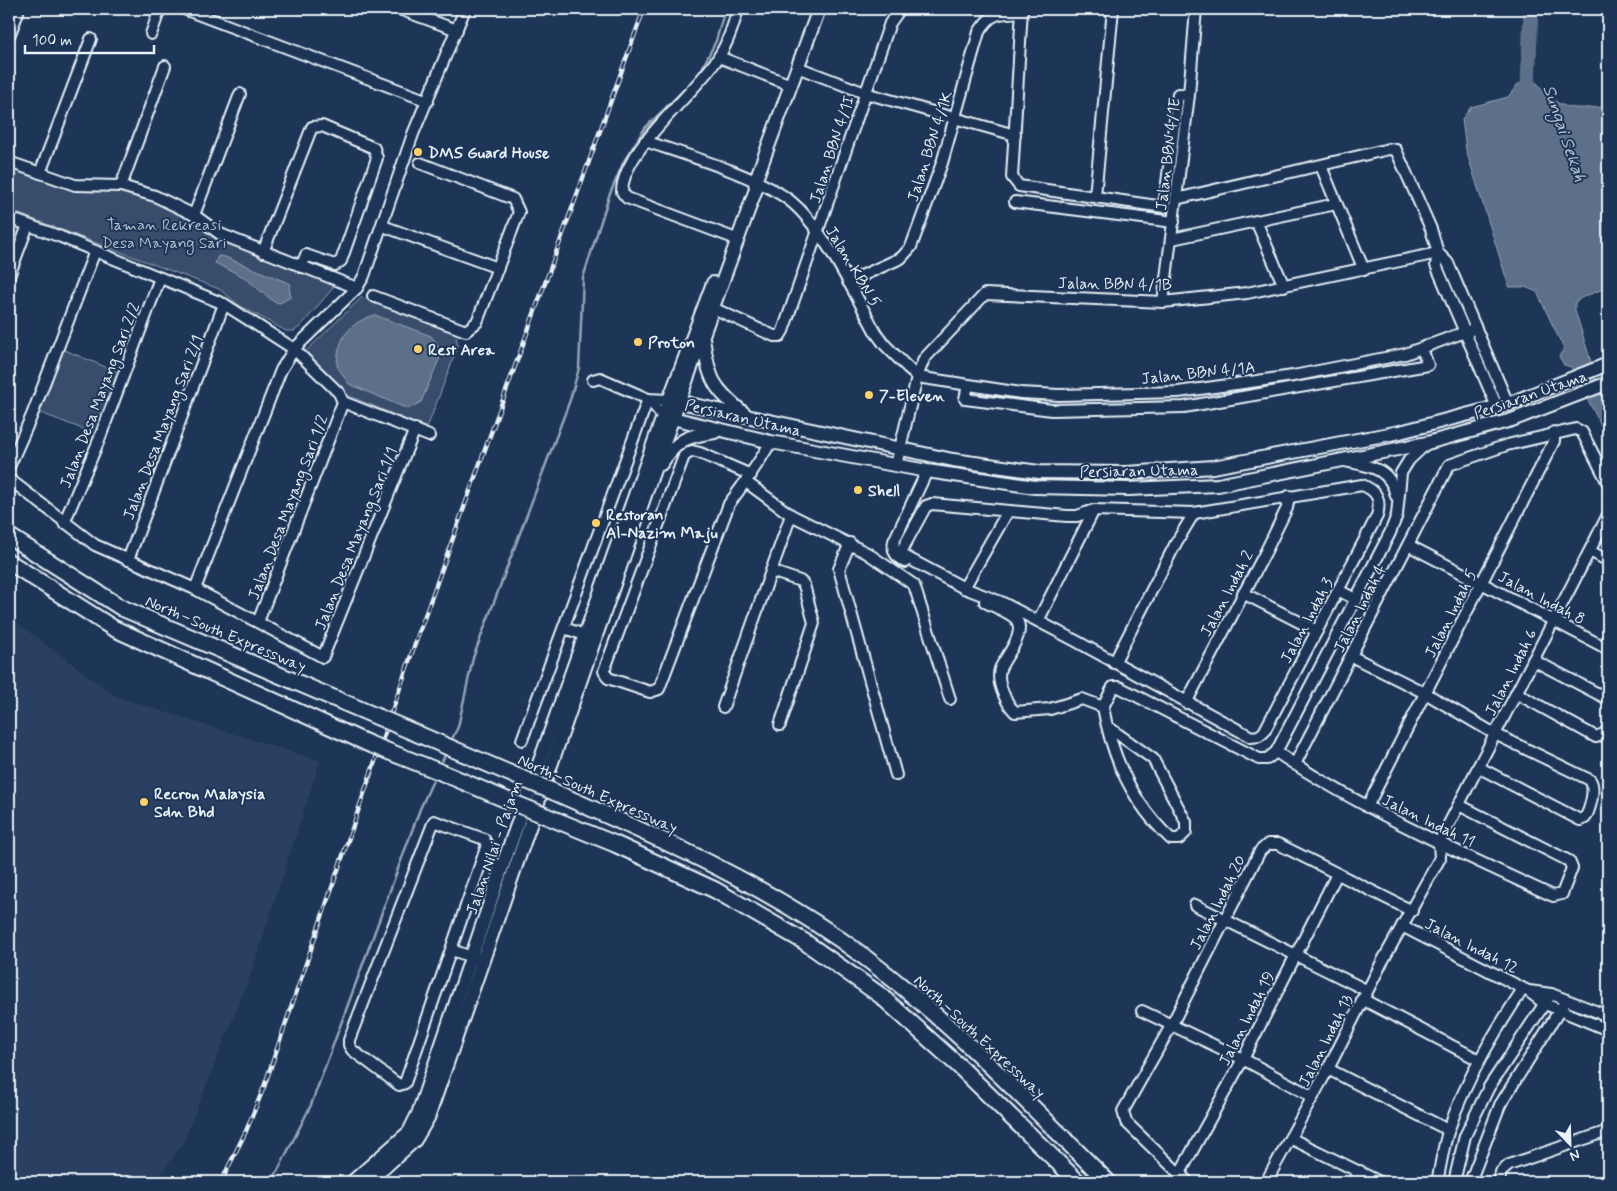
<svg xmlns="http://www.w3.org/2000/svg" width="1617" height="1191" viewBox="0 0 1617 1191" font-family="Mynerve,sans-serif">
  <rect width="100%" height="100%" fill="#1d3557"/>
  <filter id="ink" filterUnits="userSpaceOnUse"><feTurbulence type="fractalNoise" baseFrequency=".02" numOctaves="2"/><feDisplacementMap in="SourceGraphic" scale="10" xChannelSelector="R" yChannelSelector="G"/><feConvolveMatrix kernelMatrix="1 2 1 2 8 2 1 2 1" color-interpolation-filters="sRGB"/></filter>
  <g filter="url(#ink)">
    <path fill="#2a4162" d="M9,617L117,697L320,761L251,974L183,1143L155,1182H9Z"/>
    <g fill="#374d6c" stroke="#909fb2">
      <path d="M9,160L70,183L122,184L178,203L218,236L331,281L333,288L301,326L294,331H286L239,305L219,289L9,210Z"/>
      <path d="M362,297L450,331L456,337L458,346L427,428L349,396L305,352Z"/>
      <path d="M62,349L120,373L96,434L38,412Z"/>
    </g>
    <g fill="#5d7089" stroke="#95a4b5">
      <path d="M1537,83C1563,114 1571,108 1608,107V287L1583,297L1575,302V310L1602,398L1608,410V439L1571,367L1564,365L1559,356L1564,349L1537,292L1525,287H1509L1466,150L1462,119L1471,107L1508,97L1518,84Z"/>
      <path d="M218,256L225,257L291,284L289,288L291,297L280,303L274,302L244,277L215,263Z"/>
      <path d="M375,315L431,336L437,344L441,355L421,402L408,409L349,384L337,366C337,339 349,322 375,315Z"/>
    </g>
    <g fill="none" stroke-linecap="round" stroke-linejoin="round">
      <g stroke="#95a4b5" stroke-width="2.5">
        <path d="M698,76L716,41L725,9"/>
        <path d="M450,743L458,727L473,658L570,400L579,368L583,278L609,196L624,161L645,128L694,80"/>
        <path d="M440,766L446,753"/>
        <path d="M272,1182L311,1105L420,809L435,776"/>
      </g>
      <path stroke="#5d7089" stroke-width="15" d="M1531,9L1528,85L1535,102"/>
      <g stroke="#e8f1f8" stroke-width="14">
        <g id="minor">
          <path d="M184,9L428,101"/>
          <path d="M399,9L457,30"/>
          <path d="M1022,9L1012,177L1019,186L1164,207L1178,94L1189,95"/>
          <path d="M151,34L160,9"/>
          <path d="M9,36L18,13"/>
          <path d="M719,57L791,85"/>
          <path d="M797,67L865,93L1015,135"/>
          <path d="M645,141C686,155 755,175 789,200C823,226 855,295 876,333L885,345L917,377L1021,393L1059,395L1178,392L1293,376L1405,354L1476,328"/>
          <path d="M9,162L75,185L121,186L155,196L194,215L220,234L357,288"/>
          <path d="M1321,166L1364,270"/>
          <path d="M40,173L91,39"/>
          <path d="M121,186L165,66"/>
          <path d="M1095,196L1113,9"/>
          <path d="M1176,199L1389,149L1396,150L1431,229L1438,253L1436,265L1497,407"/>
          <path d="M1015,202L1174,222"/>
          <path d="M194,215L240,94"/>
          <path d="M9,218L61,237L224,304L294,349L339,393L343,402L429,436"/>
          <path d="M1256,221L1284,286"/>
          <path d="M383,226L498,268"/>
          <path d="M731,237L627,198L622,192C622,150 694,95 718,58C728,43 733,26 738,9"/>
          <path d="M1172,239L1336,204"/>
          <path d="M263,252L312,127L322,126L374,148L377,158L341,261L335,265L306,255L301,267"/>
          <path d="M1438,253L1448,263L1508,404"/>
          <path d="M9,276L28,225"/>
          <path d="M848,282L901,258L911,247L942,163L979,32C992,11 998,14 1022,12"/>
          <path d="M373,296L466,331L477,322L519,212L513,199L420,163"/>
          <path d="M1163,302L1189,95L1196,9"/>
          <path d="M713,308L774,336H780L783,331L890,23L900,9"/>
          <path d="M593,380L600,378L648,399L669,400"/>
          <path d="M968,385L965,399L1052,410L1184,407L1428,365L1422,349"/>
          <path d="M648,399L663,416"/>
          <path d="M1344,461C1369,466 1390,467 1396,496"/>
          <path d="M896,465L917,377L924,359L985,294L1163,302L1247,293L1438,253"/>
          <path d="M9,467L32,415L95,251"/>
          <path d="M751,475L700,453L692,451L684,456L604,671L608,678L650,692L659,689L729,504C744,484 758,464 771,442"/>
          <path d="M9,479L95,545L195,589L323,657L415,429"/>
          <path d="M746,482L791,515L867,553L914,585L950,699"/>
          <path d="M64,523L99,440L160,278"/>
          <path d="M850,543L839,569L896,775"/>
          <path d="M1408,545L1608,649"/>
          <path d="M1590,551L1608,561"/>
          <path d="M128,560L224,304"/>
          <path d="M905,562C895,557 892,551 894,541L927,471"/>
          <path d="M771,571L800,581L804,585L814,623L780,725"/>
          <path d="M964,588L1008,511"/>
          <path d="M195,589L281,370L294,349L357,288L364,276L413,134L465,9"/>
          <path d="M1338,590L1357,600"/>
          <path d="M1243,593L1317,631"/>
          <path d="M985,602C994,607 1009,612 1016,619C1027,634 1005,656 1000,669C996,682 1006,703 1015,712L1050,709L1082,699L1103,707C1112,758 1133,804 1171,839H1179L1186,832V822L1153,759L1108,727"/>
          <path d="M1038,621L1094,510L1194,513L1362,485C1378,491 1381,500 1377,516L1264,732L1259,736L1251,737L1076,641L1001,602L964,588L902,555V550L926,506L932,504L1067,516H1077L1094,510"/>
          <path d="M258,622L343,402"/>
          <path d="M564,628L585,635"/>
          <path d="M1351,656L1425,693L1495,734L1590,780C1596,788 1590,810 1585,818L1580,820L1478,767"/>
          <path d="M1533,660L1608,699"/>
          <path d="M1114,663L1176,543L1194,513"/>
          <path d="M1516,693L1596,737L1606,733L1608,727"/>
          <path d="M1186,703L1265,553L1287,508L1289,496"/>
          <path d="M723,707L791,515"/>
          <path d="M1103,707L1113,687H1119L1259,759H1267L1276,752L1390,533L1397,515L1401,473L1409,460L1427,443"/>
          <path d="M522,740L648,399"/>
          <path d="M1276,752C1363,810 1458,852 1553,896L1562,894L1572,868L1569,861L1459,805"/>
          <path d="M1295,764L1449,465L1507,445L1576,429L1582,432L1608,483"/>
          <path d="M1367,807L1554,441V432"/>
          <path d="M434,821L484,839L487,845L405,1083L399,1085L352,1050L349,1045V1040Z"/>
          <path d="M1439,843L1608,515"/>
          <path d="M483,860L502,867"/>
          <path d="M1195,905L1366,990"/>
          <path d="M1402,926L1528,991L1545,1004L1608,1030"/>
          <path d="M452,950L477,959"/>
          <path d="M1529,991L1551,994L1608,1016"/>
          <path d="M1362,999L1479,1060"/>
          <path d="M1142,1011L1243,1059L1313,1097"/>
          <path d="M1328,1069L1448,1130"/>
          <path d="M1290,1138L1380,1182"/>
          <path d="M1180,1173L1243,1059L1337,874"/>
          <path d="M1188,1182L1126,1122L1123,1111L1171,1026L1260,851L1268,844H1278L1412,911"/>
          <path d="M1266,1182L1328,1069L1382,962L1440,858L1439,843"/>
          <path d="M1354,1182L1360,1171"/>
          <path d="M1437,1182C1441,1165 1443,1146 1449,1129C1466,1079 1494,1033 1523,989"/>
          <path d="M1454,1182L1465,1136L1489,1087L1551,994"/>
          <path d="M1470,1182L1500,1105L1566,1000"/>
          <path d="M1499,1182L1501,1172L1509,1165L1608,1131"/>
        </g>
      </g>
      <g stroke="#e8f1f8" stroke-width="16">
        <g id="major">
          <path d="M703,338C709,381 713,388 746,415"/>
          <path d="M671,400L953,460L1039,472L1127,473L1213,467L1400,432L1508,404L1608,364"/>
          <path d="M664,416L771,442L927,471L1035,487L1129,489L1218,485L1427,443L1512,420L1608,383"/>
          <path d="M661,464C678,439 686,436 715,432"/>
          <path d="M352,1182L409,1132L418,1114L502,867L669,400L713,283"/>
          <path d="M368,1182L415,1140L428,1118L651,478L756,189L755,182L819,9"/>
        </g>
      </g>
      <g stroke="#e8f1f8" stroke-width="19">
        <g id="highway">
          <path d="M9,536L122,608L378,717"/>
          <path d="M9,562L113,628L367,743"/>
          <path d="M453,749L523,779"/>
          <path d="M443,773L514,803"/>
          <path d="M554,792C662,839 772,887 867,959C955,1025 1030,1106 1108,1182"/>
          <path d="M546,816L615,844L715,890L805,942L880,995L959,1066L1078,1182"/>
        </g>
      </g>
      <use href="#minor" stroke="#1d3557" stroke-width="10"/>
      <use href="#major" stroke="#1d3557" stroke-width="12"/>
      <use href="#highway" stroke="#1d3557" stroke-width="15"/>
      <g stroke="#e8f1f8" stroke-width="4.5">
        <path id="rail" d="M221,1182L246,1131L264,1087L418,635L644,9"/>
      </g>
      <use href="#rail" stroke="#1d3557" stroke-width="2.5" stroke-dasharray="8" stroke-linecap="butt"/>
      <g stroke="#e8f1f8" stroke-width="19" stroke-linecap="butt">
        <g id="highway-bridge">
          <path d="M378,717L453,749"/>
          <path d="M367,743L443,773"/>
          <path d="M523,779L554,792"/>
          <path d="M514,803L546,816"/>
        </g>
      </g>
      <use href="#highway-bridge" stroke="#1d3557" stroke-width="15"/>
    </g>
  </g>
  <g fill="#ffd166" stroke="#1d3557" stroke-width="2">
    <circle cx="418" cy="152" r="5"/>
    <circle cx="638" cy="342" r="5"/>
    <circle cx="418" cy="349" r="5"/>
    <circle cx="869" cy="395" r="5"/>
    <circle cx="858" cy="490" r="5"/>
    <circle cx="596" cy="523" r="5"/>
    <circle cx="144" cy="802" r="5"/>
  </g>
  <g text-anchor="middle" stroke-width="4" stroke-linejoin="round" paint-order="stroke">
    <g font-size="16" fill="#e8f1f8" stroke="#1d3557">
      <text transform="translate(929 146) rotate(-72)" y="6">Jalan BBN 4/1K</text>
      <text transform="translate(831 149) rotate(-72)" y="6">Jalan BBN 4/1I</text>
      <text transform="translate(1167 154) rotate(-83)" y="6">Jalan BBN 4/1E</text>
      <text transform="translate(854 266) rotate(59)" y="6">Jalan KBN 5</text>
      <text transform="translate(1115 283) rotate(1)" y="6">Jalan BBN 4/1B</text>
      <text transform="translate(1198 372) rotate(-6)" y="6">Jalan BBN 4/1A</text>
      <text transform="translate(1530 394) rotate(-19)" y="6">Persiaran Utama</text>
      <text transform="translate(99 395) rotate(-69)" y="6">Jalan Desa Mayang Sari 2/2</text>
      <text transform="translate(743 417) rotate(13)" y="6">Persiaran Utama</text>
      <text transform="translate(162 427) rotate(-69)" y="6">Jalan Desa Mayang Sari 2/1</text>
      <text transform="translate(1139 470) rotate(-1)" y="6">Persiaran Utama</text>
      <text transform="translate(287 507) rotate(-69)" y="6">Jalan Desa Mayang Sari 1/2</text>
      <text transform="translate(355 538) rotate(-68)" y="6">Jalan Desa Mayang Sari 1/1</text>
      <text transform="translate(1226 593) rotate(-62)" y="6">Jalan Indah 2</text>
      <text transform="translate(1542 597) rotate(28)" y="6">Jalan Indah 8</text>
      <text transform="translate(1359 608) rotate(-63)" y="6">Jalan Indah 4</text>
      <text transform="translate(1450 613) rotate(-63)" y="6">Jalan Indah 5</text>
      <text transform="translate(1306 620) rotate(-62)" y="6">Jalan Indah 3</text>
      <text transform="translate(226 633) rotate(23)" y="6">North–South Expressway</text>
      <text transform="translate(1510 672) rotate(-63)" y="6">Jalan Indah 6</text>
      <text transform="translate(598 793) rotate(24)" y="6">North–South Expressway</text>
      <text transform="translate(1429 820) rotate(26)" y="6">Jalan Indah 11</text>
      <text transform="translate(493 847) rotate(-71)" y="6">Jalan Nilai - Pajam</text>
      <text transform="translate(1217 902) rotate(-63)" y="6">Jalan Indah 20</text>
      <text transform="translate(1472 945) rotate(27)" y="6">Jalan Indah 12</text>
      <text transform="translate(1246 1018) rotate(-63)" y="6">Jalan Indah 19</text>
      <text transform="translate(980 1036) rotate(43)" y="6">North–South Expressway</text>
      <text transform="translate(1325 1040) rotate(-63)" y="6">Jalan Indah 13</text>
    </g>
    <g font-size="16" font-weight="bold" fill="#e8f1f8" stroke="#1d3557" text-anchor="start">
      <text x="428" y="158">DMS Guard House</text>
      <text x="648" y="348">Proton</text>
      <text x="428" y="355">Rest Area</text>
      <text x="879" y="401">7-Eleven</text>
      <text x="868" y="496">Shell</text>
      <text x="606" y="520">Restoran<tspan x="606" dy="18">Al-Nazim Maju</tspan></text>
      <text x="154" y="799">Recron Malaysia<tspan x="154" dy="18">Sdn Bhd</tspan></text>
    </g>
    <g font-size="16" fill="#b3c0ce" stroke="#1d3557">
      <text x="164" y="230">Taman Rekreasi<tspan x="164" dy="18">Desa Mayang Sari</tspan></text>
    </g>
    <g font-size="18" font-style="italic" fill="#b7c4d1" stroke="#1d3557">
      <text transform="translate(1565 133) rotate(71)" y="6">Sungai Sekah</text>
    </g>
  </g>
  <rect width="1617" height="1191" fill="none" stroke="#1d3557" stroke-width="30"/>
  <rect x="15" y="15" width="1587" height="1161" fill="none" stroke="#e8f1f8" stroke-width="2" filter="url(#ink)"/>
  <g transform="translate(1570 1144) rotate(157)" stroke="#1d3557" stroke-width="4" paint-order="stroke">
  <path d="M0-4L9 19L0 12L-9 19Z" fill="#e8f1f8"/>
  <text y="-8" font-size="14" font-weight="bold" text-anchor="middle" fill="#e8f1f8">N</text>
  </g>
  <path d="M25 45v8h129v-8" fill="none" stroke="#e8f1f8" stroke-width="2.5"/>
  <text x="32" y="45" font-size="15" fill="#e8f1f8" stroke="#1d3557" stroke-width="4" paint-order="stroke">100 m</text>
</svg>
